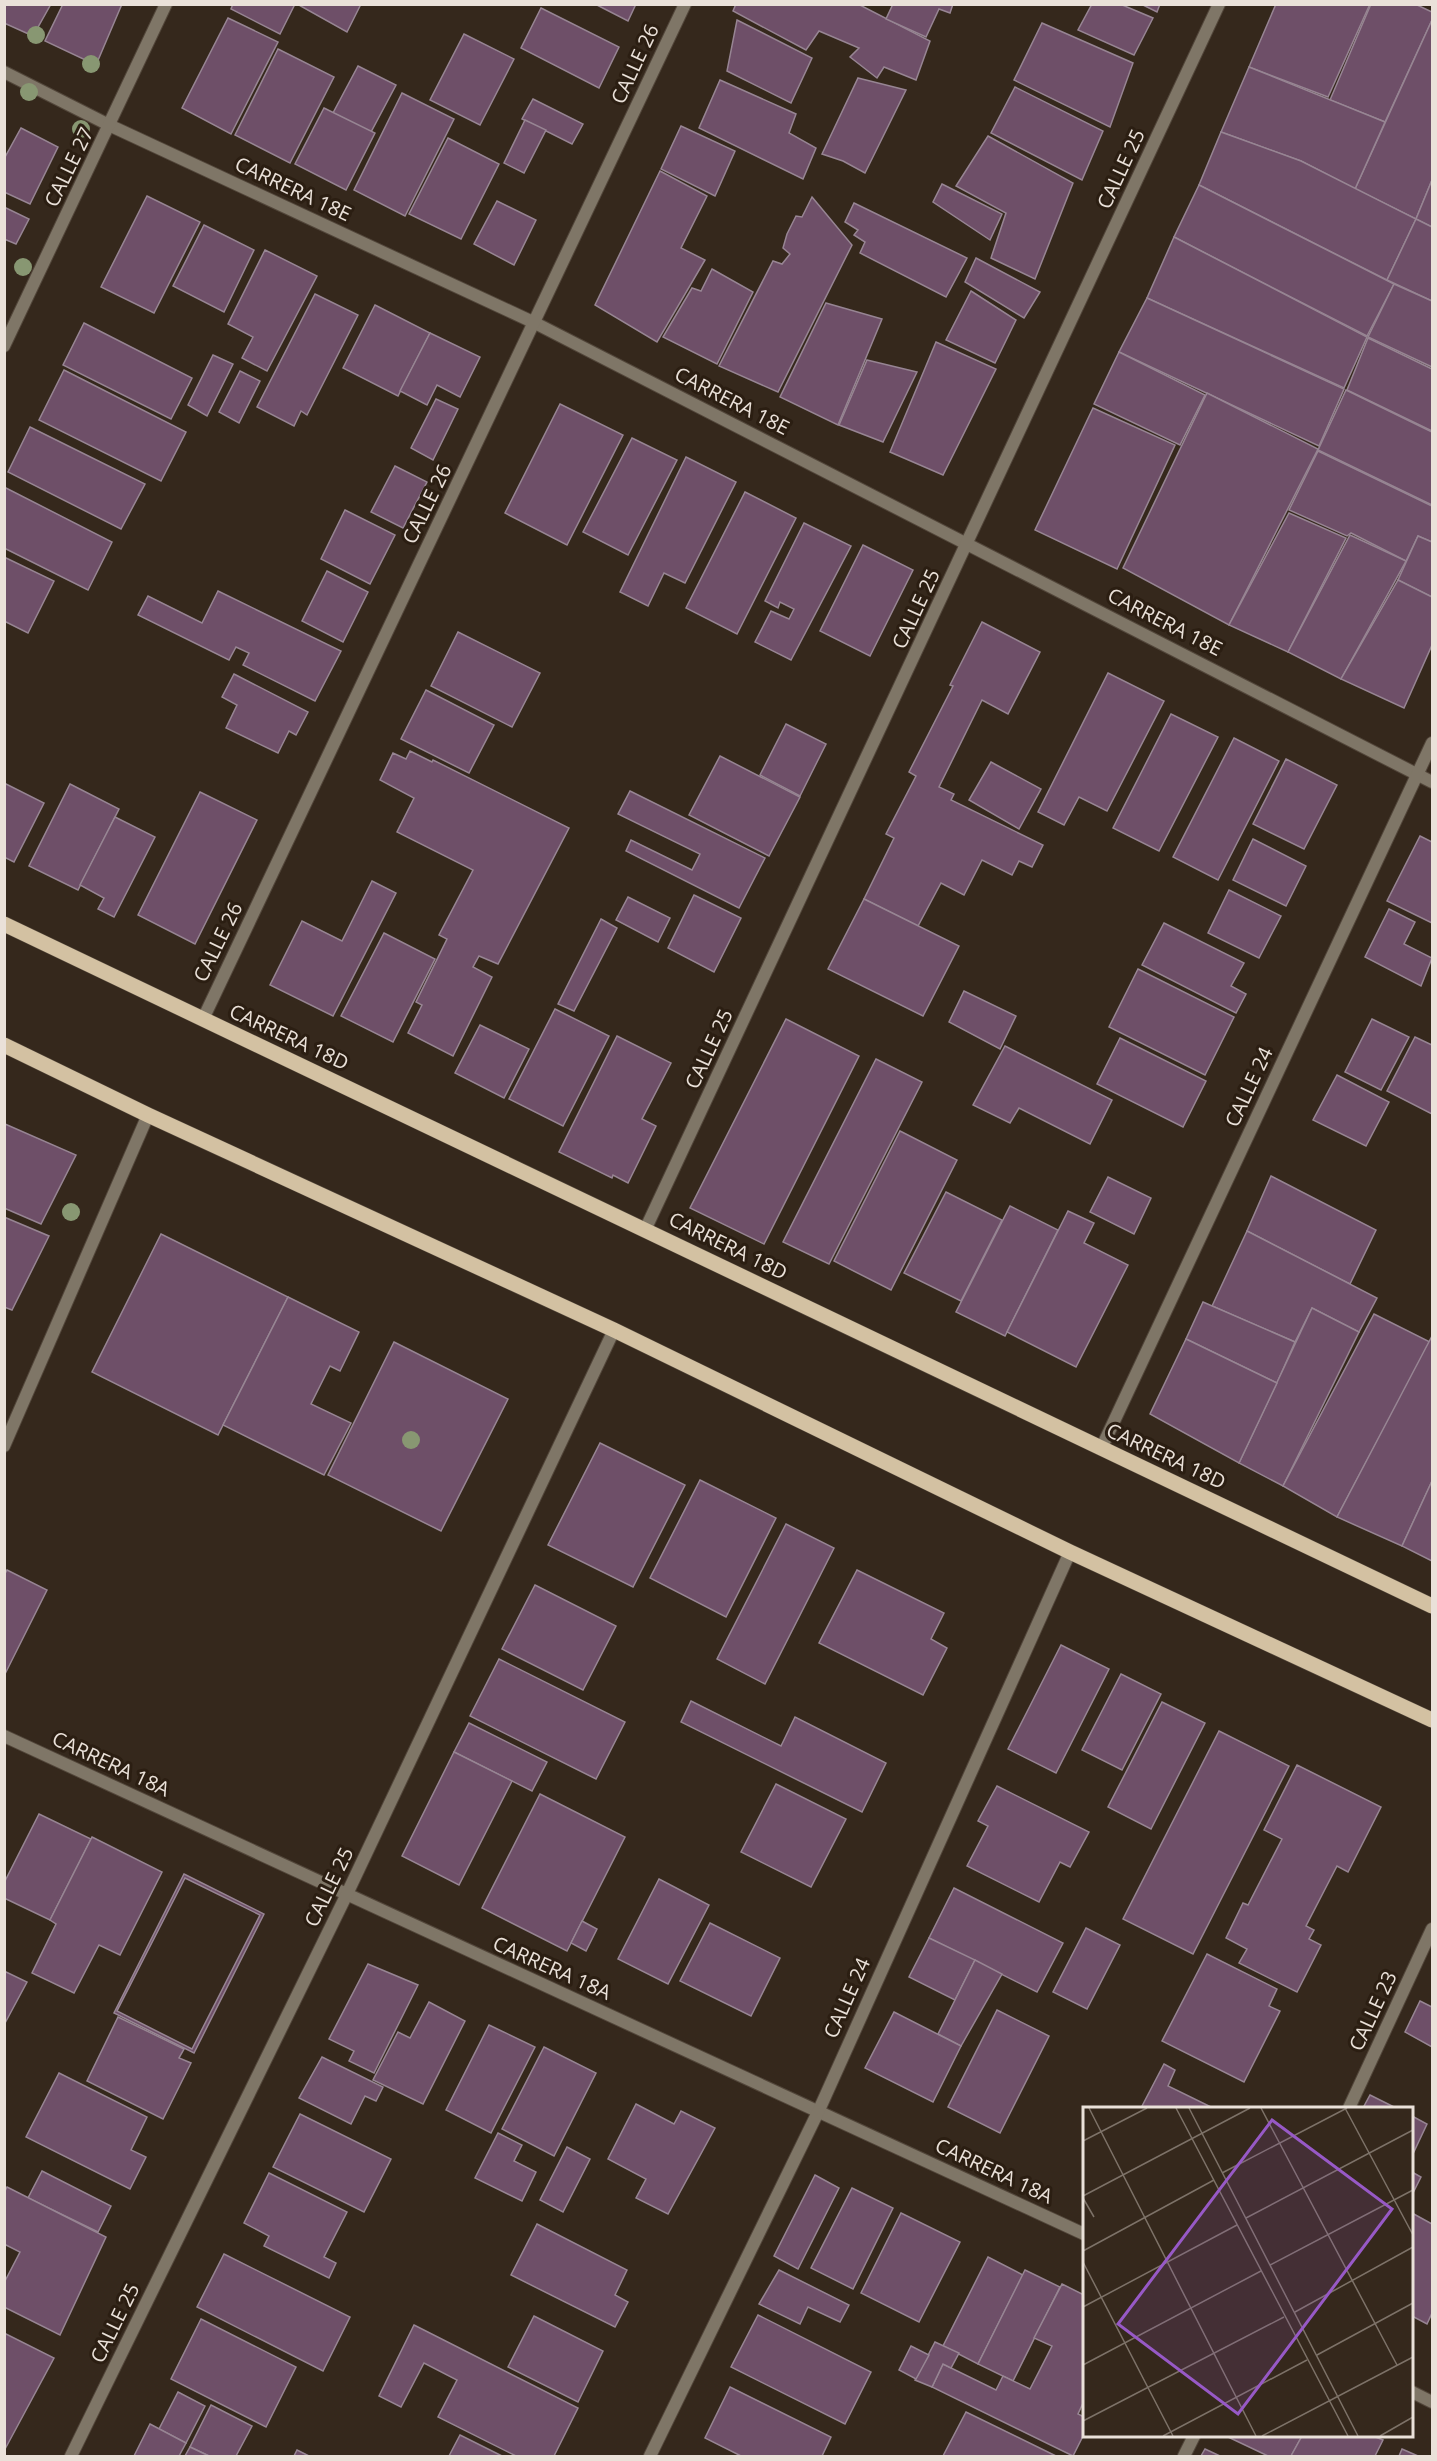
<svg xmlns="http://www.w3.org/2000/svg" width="1437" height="2461" viewBox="0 0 1437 2461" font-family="'Open Sans',sans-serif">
  <rect width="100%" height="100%" fill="#35281c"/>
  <g fill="#6e4f68" stroke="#978593" stroke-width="1.5" fill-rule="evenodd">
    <path d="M4,4H51L33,36L4,23Z"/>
    <path d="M63,4H122L96,65L45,41Z"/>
    <path d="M233,4H295L280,34L231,9Z"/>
    <path d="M297,4H361L347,32Z"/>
    <path d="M595,4H636L628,21Z"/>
    <path d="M736,4H858L930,41L916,80L884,67L877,78L850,57L859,48L819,31L806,50L733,11Z"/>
    <path d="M893,4H953L950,13L939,9L926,37L886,19Z"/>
    <path d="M1092,4H1120L1153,18L1134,55L1078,30Z"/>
    <path d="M1141,4H1160L1157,12Z"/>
    <path d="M1276,4H1370L1328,97L1249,67Z"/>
    <path d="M1371,4H1415L1432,12V20L1385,122L1330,100Z"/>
    <path d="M541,8L619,47L599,88L521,48Z"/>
    <path d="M228,18L278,42L231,134L182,108Z"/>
    <path d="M737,20L812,58L791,103L727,71Z"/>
    <path d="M1432,20V180L1416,219L1355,189Z"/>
    <path d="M1042,23L1133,63L1110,127L1014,80Z"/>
    <path d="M464,34L514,59L480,125L430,100Z"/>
    <path d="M278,49L334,77L290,163L235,135Z"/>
    <path d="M358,66L396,85L371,132L333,113Z"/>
    <path d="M1249,67L1385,122L1355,189L1301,161L1221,132Z"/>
    <path d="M858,78L906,90L865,173L843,161L822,154Z"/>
    <path d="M720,80L796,114L789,133L816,148L803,179L699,128Z"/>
    <path d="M1015,87L1103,131L1082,180L991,133Z"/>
    <path d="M402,93L454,119L405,216L354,190Z"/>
    <path d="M533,99L583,124L572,144L522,119Z"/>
    <path d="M324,108L375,133L346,190L295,164Z"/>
    <path d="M525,120L546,130L524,173L504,163Z"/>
    <path d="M681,126L735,151L715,196L661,169Z"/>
    <path d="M21,128L58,147L30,204L4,192V159Z"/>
    <path d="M1221,132L1301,161L1416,219L1387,280L1199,185Z"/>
    <path d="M988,136L1073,183L1035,279L991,258L1006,213L956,186Z"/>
    <path d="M448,138L499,164L461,239L409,214Z"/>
    <path d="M660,171L707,196L681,248L705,260L657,342L595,305Z"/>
    <path d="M1432,180V227L1416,219Z"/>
    <path d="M942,184L1002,214L990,240L933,202Z"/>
    <path d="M1199,185L1394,284L1367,336L1174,237Z"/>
    <path d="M147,196L200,222L154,313L101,287Z"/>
    <path d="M812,197L852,245L778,392L719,366L773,261L782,264L790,254L783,248L787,234L796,216L802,217Z"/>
    <path d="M497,201L536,220L514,265L474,244Z"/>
    <path d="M854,203L967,258L946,297L860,253L865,242L854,235L858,230L845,222Z"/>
    <path d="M4,207L29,219L16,244L4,239Z"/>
    <path d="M1416,219L1432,227V301L1387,280Z"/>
    <path d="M204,225L254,250L224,312L173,286Z"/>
    <path d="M1174,237L1367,337L1344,388L1147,298Z"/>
    <path d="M265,250L317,276L267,371L242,358L253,337L228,324Z"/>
    <path d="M976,258L1040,292L1024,318L965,282Z"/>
    <path d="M712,269L753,292L717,364L663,337L692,288L701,291Z"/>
    <path d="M1394,284L1432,301V367L1368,337Z"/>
    <path d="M971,291L1016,320L995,363L946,340Z"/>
    <path d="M315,294L358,315L307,415L301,411L294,426L257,407Z"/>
    <path d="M1147,298L1344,389L1319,446L1119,352Z"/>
    <path d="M826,303L882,319L838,425L780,397Z"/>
    <path d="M375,305L430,333L398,396L343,368Z"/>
    <path d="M84,323L192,378L171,419L63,365Z"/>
    <path d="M430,333L480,357L460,397L437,385L427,405L400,391Z"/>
    <path d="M1368,338L1432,369V431L1347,390Z"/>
    <path d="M936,342L996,369L943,475L890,452Z"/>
    <path d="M1119,352L1205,395L1180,445L1094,404Z"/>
    <path d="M213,355L233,364L207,416L188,405Z"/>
    <path d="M867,360L917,372L883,442L839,425Z"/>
    <path d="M64,370L186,432L161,481L39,420Z"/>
    <path d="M240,371L260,381L239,423L219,412Z"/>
    <path d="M1346,390L1432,432V505L1318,450Z"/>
    <path d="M1207,393L1318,449L1229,625L1123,568Z"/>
    <path d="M436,399L458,409L433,460L411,448Z"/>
    <path d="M560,404L623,435L567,545L505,513Z"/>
    <path d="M1093,408L1175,445L1117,569L1035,530Z"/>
    <path d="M30,427L145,484L121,529L8,472Z"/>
    <path d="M632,438L677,460L628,555L583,532Z"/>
    <path d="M1318,451L1432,506V542L1418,536L1406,561L1351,533L1347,536L1289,510Z"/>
    <path d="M686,457L736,482L685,583L664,573L648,606L620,592Z"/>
    <path d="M395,466L427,482L403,528L371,512Z"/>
    <path d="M4,487L112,542L88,590L4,548Z"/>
    <path d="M745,492L796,518L737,634L686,608Z"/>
    <path d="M345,510L395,535L370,584L321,559Z"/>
    <path d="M1289,513L1346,538L1288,652L1229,625Z"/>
    <path d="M804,523L851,546L791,660L755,642L771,611L789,619L794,609L780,602L778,608L765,601Z"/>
    <path d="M1350,535L1406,561L1341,679L1288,652Z"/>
    <path d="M1418,536L1432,542V597L1398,580Z"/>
    <path d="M863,545L913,570L870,656L820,631Z"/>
    <path d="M4,557L54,581L28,633L4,621Z"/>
    <path d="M327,571L368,592L343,642L302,621Z"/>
    <path d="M1398,580L1432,597V645L1404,708L1341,679Z"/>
    <path d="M218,591L341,651L315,701L243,665L249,653L236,647L229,660L138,615L148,596L202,623Z"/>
    <path d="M982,622L1040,652L1008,714L982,700L939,787L954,794L951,800L1043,845L1032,867L1019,861L1012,875L982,860L964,895L941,883L918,926L864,899L894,838L886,834L916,776L909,772L953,686L950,685Z"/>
    <path d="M458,632L540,673L512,727L431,686Z"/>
    <path d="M1108,673L1164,701L1107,811L1079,797L1064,825L1038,812Z"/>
    <path d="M234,674L308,712L296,735L289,731L278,753L226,728L237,705L222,697Z"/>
    <path d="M426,690L494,725L469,773L401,739Z"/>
    <path d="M1171,714L1218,737L1159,851L1113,828Z"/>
    <path d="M786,724L826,744L800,796L760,775Z"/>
    <path d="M1234,738L1279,761L1218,880L1173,857Z"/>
    <path d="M410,751L432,762L433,760L569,828L498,964L479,956L473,967L492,977L453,1056L408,1033L422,1005L416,1002L447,939L439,935L473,870L397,832L414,798L380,780L393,753L406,759Z"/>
    <path d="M720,756L800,797L769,856L689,815Z"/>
    <path d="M1286,759L1337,785L1304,849L1253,824Z"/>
    <path d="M991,762L1041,789L1019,829L969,800Z"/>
    <path d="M4,783L44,803L14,862L4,857Z"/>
    <path d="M70,784L119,809L78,890L29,866Z"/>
    <path d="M630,791L765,858L739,908L626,851L631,840L692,870L700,854L618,814Z"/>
    <path d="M200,792L257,820L195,944L138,915Z"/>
    <path d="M115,817L155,837L114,917L98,909L104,898L80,885Z"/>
    <path d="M1420,836L1432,842V923L1387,901Z"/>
    <path d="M1253,839L1306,866L1286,906L1233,880Z"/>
    <path d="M372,881L396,893L333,1016L270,985L302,921L342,941Z"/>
    <path d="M1229,890L1281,916L1259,958L1208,933Z"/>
    <path d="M694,895L741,918L714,972L668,948Z"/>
    <path d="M628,897L670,918L658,942L616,920Z"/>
    <path d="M864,899L959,946L923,1016L828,969Z"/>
    <path d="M1389,909L1415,922L1404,944L1432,958L1421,986L1365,957Z"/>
    <path d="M601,919L617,928L574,1011L558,1004Z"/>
    <path d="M1164,923L1244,963L1231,986L1246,994L1236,1013L1142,965Z"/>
    <path d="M384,933L435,959L393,1042L341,1016Z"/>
    <path d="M1138,969L1234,1017L1205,1075L1109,1027Z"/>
    <path d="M964,991L1016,1016L1000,1049L949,1022Z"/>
    <path d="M555,1009L609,1036L563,1126L509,1099Z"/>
    <path d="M786,1019L859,1056L764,1244L690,1208Z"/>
    <path d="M1372,1019L1409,1037L1381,1090L1345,1072Z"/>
    <path d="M480,1025L529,1049L504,1098L455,1073Z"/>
    <path d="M617,1036L671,1063L642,1119L656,1126L628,1183L613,1175L612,1178L559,1152Z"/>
    <path d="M1415,1037L1432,1045V1114L1387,1091Z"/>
    <path d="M1120,1038L1206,1081L1183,1127L1097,1084Z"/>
    <path d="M1005,1046L1112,1100L1090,1144L1019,1108L1010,1123L973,1105Z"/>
    <path d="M876,1059L922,1082L829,1264L783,1242Z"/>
    <path d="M1337,1075L1389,1102L1366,1146L1313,1120Z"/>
    <path d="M5,1124L76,1155L41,1224L4,1208Z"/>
    <path d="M900,1131L957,1160L891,1290L834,1261Z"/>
    <path d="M1271,1176L1376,1230L1350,1284L1247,1231Z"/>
    <path d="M1108,1177L1151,1198L1134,1234L1090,1212Z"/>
    <path d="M946,1192L1002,1220L961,1301L904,1273Z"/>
    <path d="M1010,1206L1058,1230L1005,1336L956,1312Z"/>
    <path d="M1068,1211L1094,1223L1084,1243L1128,1265L1076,1367L1007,1332Z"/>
    <path d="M4,1217L49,1236L12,1310L4,1307Z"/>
    <path d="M1247,1231L1377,1298L1359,1332L1312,1308L1295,1342L1212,1306Z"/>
    <path d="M161,1234L288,1297L218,1435L92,1372Z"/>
    <path d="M288,1297L359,1332L340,1371L330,1366L311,1404L351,1423L324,1475L223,1425Z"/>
    <path d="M1203,1302L1295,1342L1277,1383L1186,1339Z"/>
    <path d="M1312,1308L1359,1332L1283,1486L1239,1463Z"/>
    <path d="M1374,1314L1430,1342L1337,1517L1283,1486Z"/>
    <path d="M1432,1336V1481L1402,1546L1337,1517Z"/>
    <path d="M1186,1339L1277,1383L1239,1463L1150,1414Z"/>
    <path d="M394,1342L508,1399L441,1531L328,1475Z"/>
    <path d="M600,1443L685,1485L633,1587L548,1545Z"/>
    <path d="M700,1480L776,1518L726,1617L650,1578Z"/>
    <path d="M1432,1481V1561L1402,1546Z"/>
    <path d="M786,1524L834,1548L765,1684L717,1659Z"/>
    <path d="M7,1570L47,1590L4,1676V1575Z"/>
    <path d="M857,1570L944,1613L931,1639L947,1648L923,1695L819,1643Z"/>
    <path d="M535,1585L616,1626L583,1690L502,1649Z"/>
    <path d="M1061,1645L1109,1669L1056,1773L1008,1749Z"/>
    <path d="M499,1659L625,1722L596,1779L470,1716Z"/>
    <path d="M1121,1674L1161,1694L1122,1770L1082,1750Z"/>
    <path d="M691,1701L781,1746L795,1717L886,1763L862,1812L681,1722Z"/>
    <path d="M1162,1702L1205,1723L1151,1829L1108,1807Z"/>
    <path d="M469,1723L547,1762L532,1791L454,1752Z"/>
    <path d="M1219,1731L1289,1766L1193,1954L1123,1919Z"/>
    <path d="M454,1752L512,1781L459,1885L402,1856Z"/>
    <path d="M1297,1765L1381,1807L1348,1872L1337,1866L1306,1926L1314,1930L1309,1939L1321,1945L1297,1992L1239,1963L1247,1949L1226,1938L1243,1903L1248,1905L1282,1839L1264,1830Z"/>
    <path d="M776,1784L846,1819L811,1887L741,1852Z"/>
    <path d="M997,1786L1089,1832L1070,1867L1060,1862L1039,1902L967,1866L988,1826L978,1821Z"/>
    <path d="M540,1794L625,1837L567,1951L482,1908Z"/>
    <path d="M39,1814L91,1839L50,1920L4,1898V1883Z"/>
    <path d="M92,1837L162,1872L120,1955L99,1945L74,1993L32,1973L56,1924L50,1920Z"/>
    <path d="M184,1874L264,1914L194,2053L114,2013ZM185,1878L260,1915L192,2049L117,2011Z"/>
    <path d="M659,1879L709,1905L668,1984L618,1959Z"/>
    <path d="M954,1888L1063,1943L1037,1992L929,1938Z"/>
    <path d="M582,1921L597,1929L586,1951L571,1943Z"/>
    <path d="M710,1923L780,1958L751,2016L680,1981Z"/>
    <path d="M1086,1928L1120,1945L1087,2009L1053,1992Z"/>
    <path d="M929,1938L975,1960L955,2000L909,1977Z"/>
    <path d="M1207,1954L1277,1989L1269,2006L1280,2011L1244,2082L1162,2041Z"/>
    <path d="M975,1960L1002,1974L961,2046L938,2034Z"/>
    <path d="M368,1964L418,1985L374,2073L349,2061L354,2051L329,2039Z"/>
    <path d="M4,1971L27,1982L4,2025Z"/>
    <path d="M1420,2001L1432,2007V2047L1405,2032Z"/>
    <path d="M429,2002L465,2021L423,2104L373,2080L398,2032L410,2038Z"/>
    <path d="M997,2010L1049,2036L1000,2133L948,2107Z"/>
    <path d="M894,2012L961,2046L933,2102L865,2068Z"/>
    <path d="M118,2017L184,2049L179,2058L191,2063L163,2119L87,2081Z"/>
    <path d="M489,2025L535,2047L491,2133L446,2110Z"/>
    <path d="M544,2047L596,2073L554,2156L502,2129Z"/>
    <path d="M322,2057L383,2087L376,2101L365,2096L351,2124L299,2098Z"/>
    <path d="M1164,2064L1175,2070L1168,2086L1213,2108H1141Z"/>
    <path d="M59,2073L147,2117L131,2150L146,2157L130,2189L26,2137Z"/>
    <path d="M1370,2095L1396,2108H1363Z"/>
    <path d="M636,2104L674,2124L681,2111L715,2128L668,2214L636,2198L646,2179L608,2159Z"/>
    <path d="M300,2114L391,2159L364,2212L273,2167Z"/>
    <path d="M1412,2116L1427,2124L1412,2156Z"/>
    <path d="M498,2133L522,2145L514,2161L536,2172L522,2201L475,2178Z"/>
    <path d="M567,2147L590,2159L563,2212L540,2200Z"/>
    <path d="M42,2171L111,2206L98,2232L28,2198Z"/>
    <path d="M1412,2172L1421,2177L1412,2195Z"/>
    <path d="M269,2173L347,2212L324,2257L336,2263L329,2278L264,2246L269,2236L244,2223Z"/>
    <path d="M815,2175L839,2188L798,2269L774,2256Z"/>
    <path d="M7,2187L106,2237L60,2335L4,2307V2283L20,2252L4,2244V2193Z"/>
    <path d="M852,2188L893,2208L853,2289L811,2268Z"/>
    <path d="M901,2213L960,2242L919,2322L861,2293Z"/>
    <path d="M1412,2213L1432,2224V2313L1427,2324L1412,2316Z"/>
    <path d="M537,2224L627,2270L615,2295L628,2302L615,2327L511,2275Z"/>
    <path d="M224,2254L350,2317L323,2371L197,2307Z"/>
    <path d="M988,2257L1023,2275L978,2364L943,2346Z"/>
    <path d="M779,2270L849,2305L840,2322L808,2307L800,2324L759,2304Z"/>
    <path d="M1025,2270L1060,2287L1013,2381L978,2364Z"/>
    <path d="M1062,2284L1084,2295V2401L1078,2414L1084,2417V2434L1073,2456L932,2387L943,2364L996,2390L1003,2376L1030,2389L1052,2346L1034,2338Z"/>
    <path d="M758,2315L871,2372L845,2424L731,2367Z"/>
    <path d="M534,2316L603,2351L578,2402L508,2367Z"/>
    <path d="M201,2319L296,2367L266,2427L171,2379Z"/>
    <path d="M414,2325L578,2408L554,2456H516L438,2417L457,2380L424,2363L401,2407L379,2396Z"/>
    <path d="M4,2333L54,2358L4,2451Z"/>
    <path d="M935,2342L959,2353L951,2368L943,2364L932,2387L915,2380Z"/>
    <path d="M911,2346L929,2355L916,2379L899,2370Z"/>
    <path d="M730,2387L831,2437L822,2456H741L705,2438Z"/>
    <path d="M178,2392L205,2406L186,2443L159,2429Z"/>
    <path d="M211,2405L252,2426L236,2456H209L190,2447Z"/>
    <path d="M966,2412L1056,2456H943Z"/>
    <path d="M150,2424L186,2443L179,2456H134Z"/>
    <path d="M460,2435L502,2456H449Z"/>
    <path d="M1226,2436H1302L1291,2456H1268Z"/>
    <path d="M1302,2436H1373L1383,2440L1375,2456H1291Z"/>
    <path d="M190,2447L209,2456H185Z"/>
    <path d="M1205,2449L1220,2456H1201Z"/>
    <path d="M1402,2449L1418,2456H1399Z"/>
    <path d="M297,2450L309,2456H294Z"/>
  </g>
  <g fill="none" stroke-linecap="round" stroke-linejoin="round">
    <g stroke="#52463a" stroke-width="14">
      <g id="minor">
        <path d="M4,72L111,126L535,323L1432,782"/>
        <path d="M4,346L166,4"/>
        <path d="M203,1019L685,4"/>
        <path d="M645,1230L1219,4"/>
        <path d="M4,1446L148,1115"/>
        <path d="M1101,1449L1432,743"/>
        <path d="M4,1736L1084,2234"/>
        <path d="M1349,2108L1432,1929"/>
        <path d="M1412,2392L1432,2402"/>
        <path d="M71,2456L346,1896L614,1330"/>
        <path d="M650,2456L819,2110L1070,1552"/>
        <path d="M1184,2456L1194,2436"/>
      </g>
    </g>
    <g stroke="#52463a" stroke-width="16">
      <g id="primary">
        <path d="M4,924L1432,1606"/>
        <path d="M4,1045L148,1115L614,1330L1070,1552L1432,1720"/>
      </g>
    </g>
    <use href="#minor" stroke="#7f7667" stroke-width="12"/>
    <use href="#primary" stroke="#d3c1a2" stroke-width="15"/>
  </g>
  <g fill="#889772">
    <circle cx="36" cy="35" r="9"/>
    <circle cx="91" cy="64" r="9"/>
    <circle cx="29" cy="92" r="9"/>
    <circle cx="81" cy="129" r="9"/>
    <circle cx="23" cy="267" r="9"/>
    <circle cx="71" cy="1212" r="9"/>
    <circle cx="411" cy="1440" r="9"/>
  </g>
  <g text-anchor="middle" stroke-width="6" stroke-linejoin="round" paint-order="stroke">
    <g font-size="20" fill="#eae1d9" stroke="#2b1e12">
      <text transform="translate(635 64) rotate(-65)" y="7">CALLE 26</text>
      <text transform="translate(69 167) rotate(-64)" y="7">CALLE 27</text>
      <text transform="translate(1121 169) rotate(-65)" y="7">CALLE 25</text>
      <text transform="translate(293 189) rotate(25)" y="7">CARRERA 18E</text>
      <text transform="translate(732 401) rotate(27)" y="7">CARRERA 18E</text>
      <text transform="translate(427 504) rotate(-64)" y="7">CALLE 26</text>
      <text transform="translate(916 609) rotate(-65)" y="7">CALLE 25</text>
      <text transform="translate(1165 622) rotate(27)" y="7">CARRERA 18E</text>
      <text transform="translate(218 942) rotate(-64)" y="7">CALLE 26</text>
      <text transform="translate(289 1037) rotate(25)" y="7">CARRERA 18D</text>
      <text transform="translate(709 1049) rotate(-65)" y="7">CALLE 25</text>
      <text transform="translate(1249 1087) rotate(-65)" y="7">CALLE 24</text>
      <text transform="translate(728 1246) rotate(26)" y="7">CARRERA 18D</text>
      <text transform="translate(1166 1456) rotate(25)" y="7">CARRERA 18D</text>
      <text transform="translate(111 1764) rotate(25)" y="7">CARRERA 18A</text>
      <text transform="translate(329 1887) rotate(-64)" y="7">CALLE 25</text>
      <text transform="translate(552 1968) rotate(24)" y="7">CARRERA 18A</text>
      <text transform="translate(847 1998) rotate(-66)" y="7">CALLE 24</text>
      <text transform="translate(1373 2011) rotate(-65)" y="7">CALLE 23</text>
      <text transform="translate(994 2171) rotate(25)" y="7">CARRERA 18A</text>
      <text transform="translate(115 2323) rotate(-64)" y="7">CALLE 25</text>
    </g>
  </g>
  <g transform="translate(1083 2107)">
    <rect width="330" height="330" fill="#35281c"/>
    <path fill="none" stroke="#7d7268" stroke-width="1.5" d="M6,1L173,329M93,1L265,329M106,1L275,329M178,1L314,258M262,1L330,128M0,34L64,1M139,66L264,1M0,89L167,1M0,91L11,110M163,111L330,23M0,144L131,73M0,155L90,329M187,158L330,83M0,200L154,118M212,205L330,140M234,248L330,196M0,258L178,164M0,314L201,210M80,329L224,253M179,329L330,250M297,329L330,310"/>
    <path fill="#9759c6" fill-opacity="0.15" stroke="#9759c6" stroke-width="3" d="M189,13L309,102L155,307L35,217Z"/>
    <rect width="330" height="330" fill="none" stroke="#eae1d9" stroke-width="3"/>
  </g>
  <rect width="1437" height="2461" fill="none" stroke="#eae1d9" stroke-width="12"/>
</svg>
